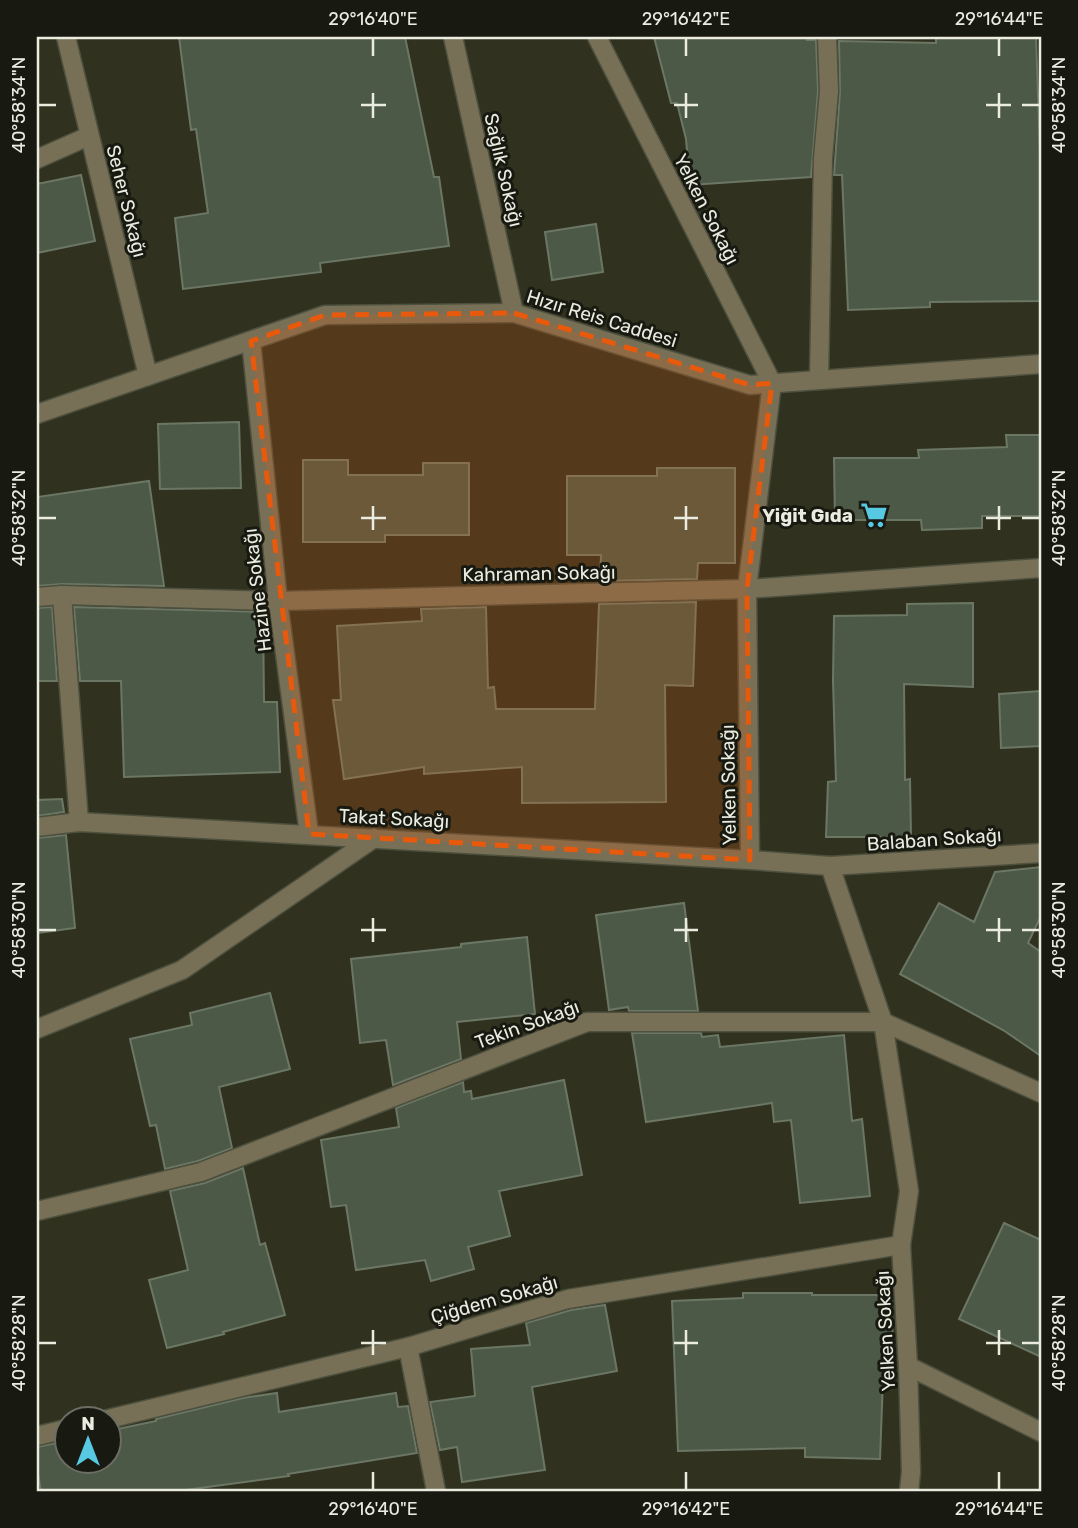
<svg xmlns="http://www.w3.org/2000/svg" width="1078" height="1528" viewBox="0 0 1078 1528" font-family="Rubik,sans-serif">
  <rect width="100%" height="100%" fill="#30321f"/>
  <g fill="#4d5947" stroke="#6b7764" stroke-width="2">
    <path d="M179,37H405L434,177H439L449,246L320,263L321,272L183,289L175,218L208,213L196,129L191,130Z"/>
    <path d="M654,37H807V40H816L818,91L811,177L690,185L686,139L677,103H671Z"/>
    <path d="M936,37H1036L1041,181V301L930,302V307L848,310L842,175H834L840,92L839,41L936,43Z"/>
    <path d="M81,175L95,241L37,253V184Z"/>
    <path d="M596,224L603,272L552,280L545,232Z"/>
    <path d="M239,422L241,488L160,489L158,424Z"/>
    <path d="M1006,435H1041V516H982V528L922,530L921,520H835L834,458H919L918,450L1007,447Z"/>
    <path d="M303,460H348V475H423V463H469V535H385V542H303Z"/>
    <path d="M657,468H735V563H698L697,579L600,581L601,555H567V476H657Z"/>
    <path d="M149,481L164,586L62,584L37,586V497Z"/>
    <path d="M696,602L693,686L665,685L666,802L522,803V767L424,774V767L344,779L333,700H341L337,626L422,621L421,609L486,607L488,688L494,687L496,709H595L599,604Z"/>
    <path d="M973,603V687L904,684L905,780L910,779L911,837H826L828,782L836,781L833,681L834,616L907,615V604Z"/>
    <path d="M52,607L57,681H37V608Z"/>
    <path d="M74,607L263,612L264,702H277L280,772L124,777L121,681H80Z"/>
    <path d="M1041,691V746L1001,748L999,694Z"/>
    <path d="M62,799L64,812L37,816V800Z"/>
    <path d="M66,835L75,928L37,933V838Z"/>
    <path d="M1041,867V916L1028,943L1041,952V1056L1003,1030L900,974L939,903L974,922L995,872Z"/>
    <path d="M684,903L698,1011H629L628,1007L609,1010L596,915Z"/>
    <path d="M527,937L535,1014L457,1022L461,1059L393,1085L386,1040L360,1043L351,959L461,947V944Z"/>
    <path d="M270,993L290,1069L219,1087L232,1148L198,1161L165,1169L156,1125L150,1126L130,1039L192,1025L190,1013Z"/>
    <path d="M632,1033H701L702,1037L718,1035L720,1047L844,1035L852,1121L862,1119L870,1196L800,1203L791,1120L774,1122L772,1103L646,1122Z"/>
    <path d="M564,1080L582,1175L499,1191L510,1236L468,1247L474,1269L431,1281L425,1260L356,1270L346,1205L331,1207L321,1140L399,1127L396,1108L463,1082L464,1092L471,1091L472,1099Z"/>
    <path d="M243,1168L260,1245L265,1243L285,1315L223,1332L224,1334L167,1348L149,1280L188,1270L170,1191L205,1183Z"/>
    <path d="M1004,1223L1041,1240V1357L959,1319Z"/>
    <path d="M743,1293H812V1295H892L893,1379H883L880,1459L805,1457V1448L678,1451L672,1301L743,1298Z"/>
    <path d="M605,1305L617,1371L532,1387L545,1470L462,1482L457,1447L440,1450L430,1402L475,1396L471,1349L530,1345L526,1323L571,1310Z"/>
    <path d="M277,1393L279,1412L396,1393L398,1407L408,1406L417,1453L288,1474L289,1476L178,1491H41L37,1469V1447L66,1441V1461H108V1431L156,1421V1419L243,1398Z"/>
  </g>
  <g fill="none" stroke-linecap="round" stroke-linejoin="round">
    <g stroke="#4e503e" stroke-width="21">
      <g id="minor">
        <path d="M66,37L148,376"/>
        <path d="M453,37L514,313"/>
        <path d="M597,37L772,383L747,589L750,860L830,866L883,1022L909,1191L901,1245L908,1366L911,1472L909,1491"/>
        <path d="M37,159L89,136"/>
        <path d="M251,341L278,601L309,834"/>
        <path d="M819,380L823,158L829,91L827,37"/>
        <path d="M37,414L325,315L514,313L750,385L1041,364"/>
        <path d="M62,595L79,822"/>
        <path d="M37,597L62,595L278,601L747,589L1041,568"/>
        <path d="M37,827L79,822L750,860"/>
        <path d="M830,866L1041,853"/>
        <path d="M37,1029L182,970L374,838"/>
        <path d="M37,1211L201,1172L587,1022H883L1041,1093"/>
        <path d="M408,1347L436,1491"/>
        <path d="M908,1366L1041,1432"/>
        <path d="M104,1420L408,1347L568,1299L901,1245"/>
        <path d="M37,1436L66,1429"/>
      </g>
    </g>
    <use href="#minor" stroke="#777057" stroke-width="18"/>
  </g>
  <path fill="#e8590c" fill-opacity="0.2" stroke="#e8590c" stroke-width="5" stroke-dasharray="14 9" stroke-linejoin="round" d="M514,313L750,385L772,383L747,589L750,860L309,834L251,341L325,315Z"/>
  <path fill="none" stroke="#eaece0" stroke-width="2.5" d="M373,38V56M686,38V56M999,38V56M373,93V118M686,93V118M999,93V118M38,105H56M361,105H386M674,105H698M986,105H1011M1022,105H1040M373,506V530M686,506V530M999,506V530M38,518H56M361,518H386M674,518H698M986,518H1011M1022,518H1040M373,918V942M686,918V942M999,918V942M38,930H56M361,930H386M674,930H698M986,930H1011M1022,930H1040M373,1330V1355M686,1330V1355M999,1330V1355M38,1343H56M361,1343H386M674,1343H698M986,1343H1011M1022,1343H1040M373,1472V1490M686,1472V1490M999,1472V1490"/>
  <defs>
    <g id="supermarket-bare" transform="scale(2.1)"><path d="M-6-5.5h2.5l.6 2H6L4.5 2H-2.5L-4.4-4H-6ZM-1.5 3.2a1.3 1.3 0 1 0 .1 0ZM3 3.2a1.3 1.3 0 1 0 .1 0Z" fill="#58c9e3" stroke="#181911" stroke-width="2.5" paint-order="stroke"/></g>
  </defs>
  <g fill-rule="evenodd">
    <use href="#supermarket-bare" x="874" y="515"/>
  </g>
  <g text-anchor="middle" stroke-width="6" stroke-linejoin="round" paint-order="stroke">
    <g font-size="19" fill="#eaece0" stroke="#181911">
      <text transform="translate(504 170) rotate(77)" y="7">Sağlık Sokağı</text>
      <text transform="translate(127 201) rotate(76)" y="7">Seher Sokağı</text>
      <text transform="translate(707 209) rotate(63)" y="7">Yelken Sokağı</text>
      <text transform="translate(602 318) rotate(17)" y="7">Hızır Reis Caddesi</text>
      <text transform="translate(539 573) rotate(-1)" y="7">Kahraman Sokağı</text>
      <text transform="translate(257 590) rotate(-97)" y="7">Hazine Sokağı</text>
      <text transform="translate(728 785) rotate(-91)" y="7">Yelken Sokağı</text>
      <text transform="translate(394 818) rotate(3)" y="7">Takat Sokağı</text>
      <text transform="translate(934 839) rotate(-4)" y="7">Balaban Sokağı</text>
      <text transform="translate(527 1024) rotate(-20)" y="7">Tekin Sokağı</text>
      <text transform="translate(494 1299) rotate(-16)" y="7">Çiğdem Sokağı</text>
      <text transform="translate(885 1331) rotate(-93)" y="7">Yelken Sokağı</text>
    </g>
    <g font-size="19" font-weight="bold" fill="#eaece0" stroke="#181911" text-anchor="end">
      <text x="853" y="522">Yiğit Gıda</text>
    </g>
  </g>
  <rect width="1078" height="1528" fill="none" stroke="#181911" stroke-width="77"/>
  <g transform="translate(88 1440)"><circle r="33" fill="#181911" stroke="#6c6d64" stroke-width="2"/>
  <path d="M0-5L12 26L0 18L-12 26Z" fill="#58c9e3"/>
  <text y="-10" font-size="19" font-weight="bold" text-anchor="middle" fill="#eaece0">N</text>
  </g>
  <rect x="38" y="38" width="1002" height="1452" fill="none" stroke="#eaece0" stroke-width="2.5"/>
  <g font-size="18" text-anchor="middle" fill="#eaece0">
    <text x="373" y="25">29°16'40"E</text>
    <text x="686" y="25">29°16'42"E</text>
    <text x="999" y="25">29°16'44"E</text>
    <text transform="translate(19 105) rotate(-90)" y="6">40°58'34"N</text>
    <text transform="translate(1059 105) rotate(-90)" y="6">40°58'34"N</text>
    <text transform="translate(19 518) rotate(-90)" y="6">40°58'32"N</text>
    <text transform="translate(1059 518) rotate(-90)" y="6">40°58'32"N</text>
    <text transform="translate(19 930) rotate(-90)" y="6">40°58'30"N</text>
    <text transform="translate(1059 930) rotate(-90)" y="6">40°58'30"N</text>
    <text transform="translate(19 1343) rotate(-90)" y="6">40°58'28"N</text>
    <text transform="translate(1059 1343) rotate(-90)" y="6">40°58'28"N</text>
    <text x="373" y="1515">29°16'40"E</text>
    <text x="686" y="1515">29°16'42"E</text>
    <text x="999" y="1515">29°16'44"E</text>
  </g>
</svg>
